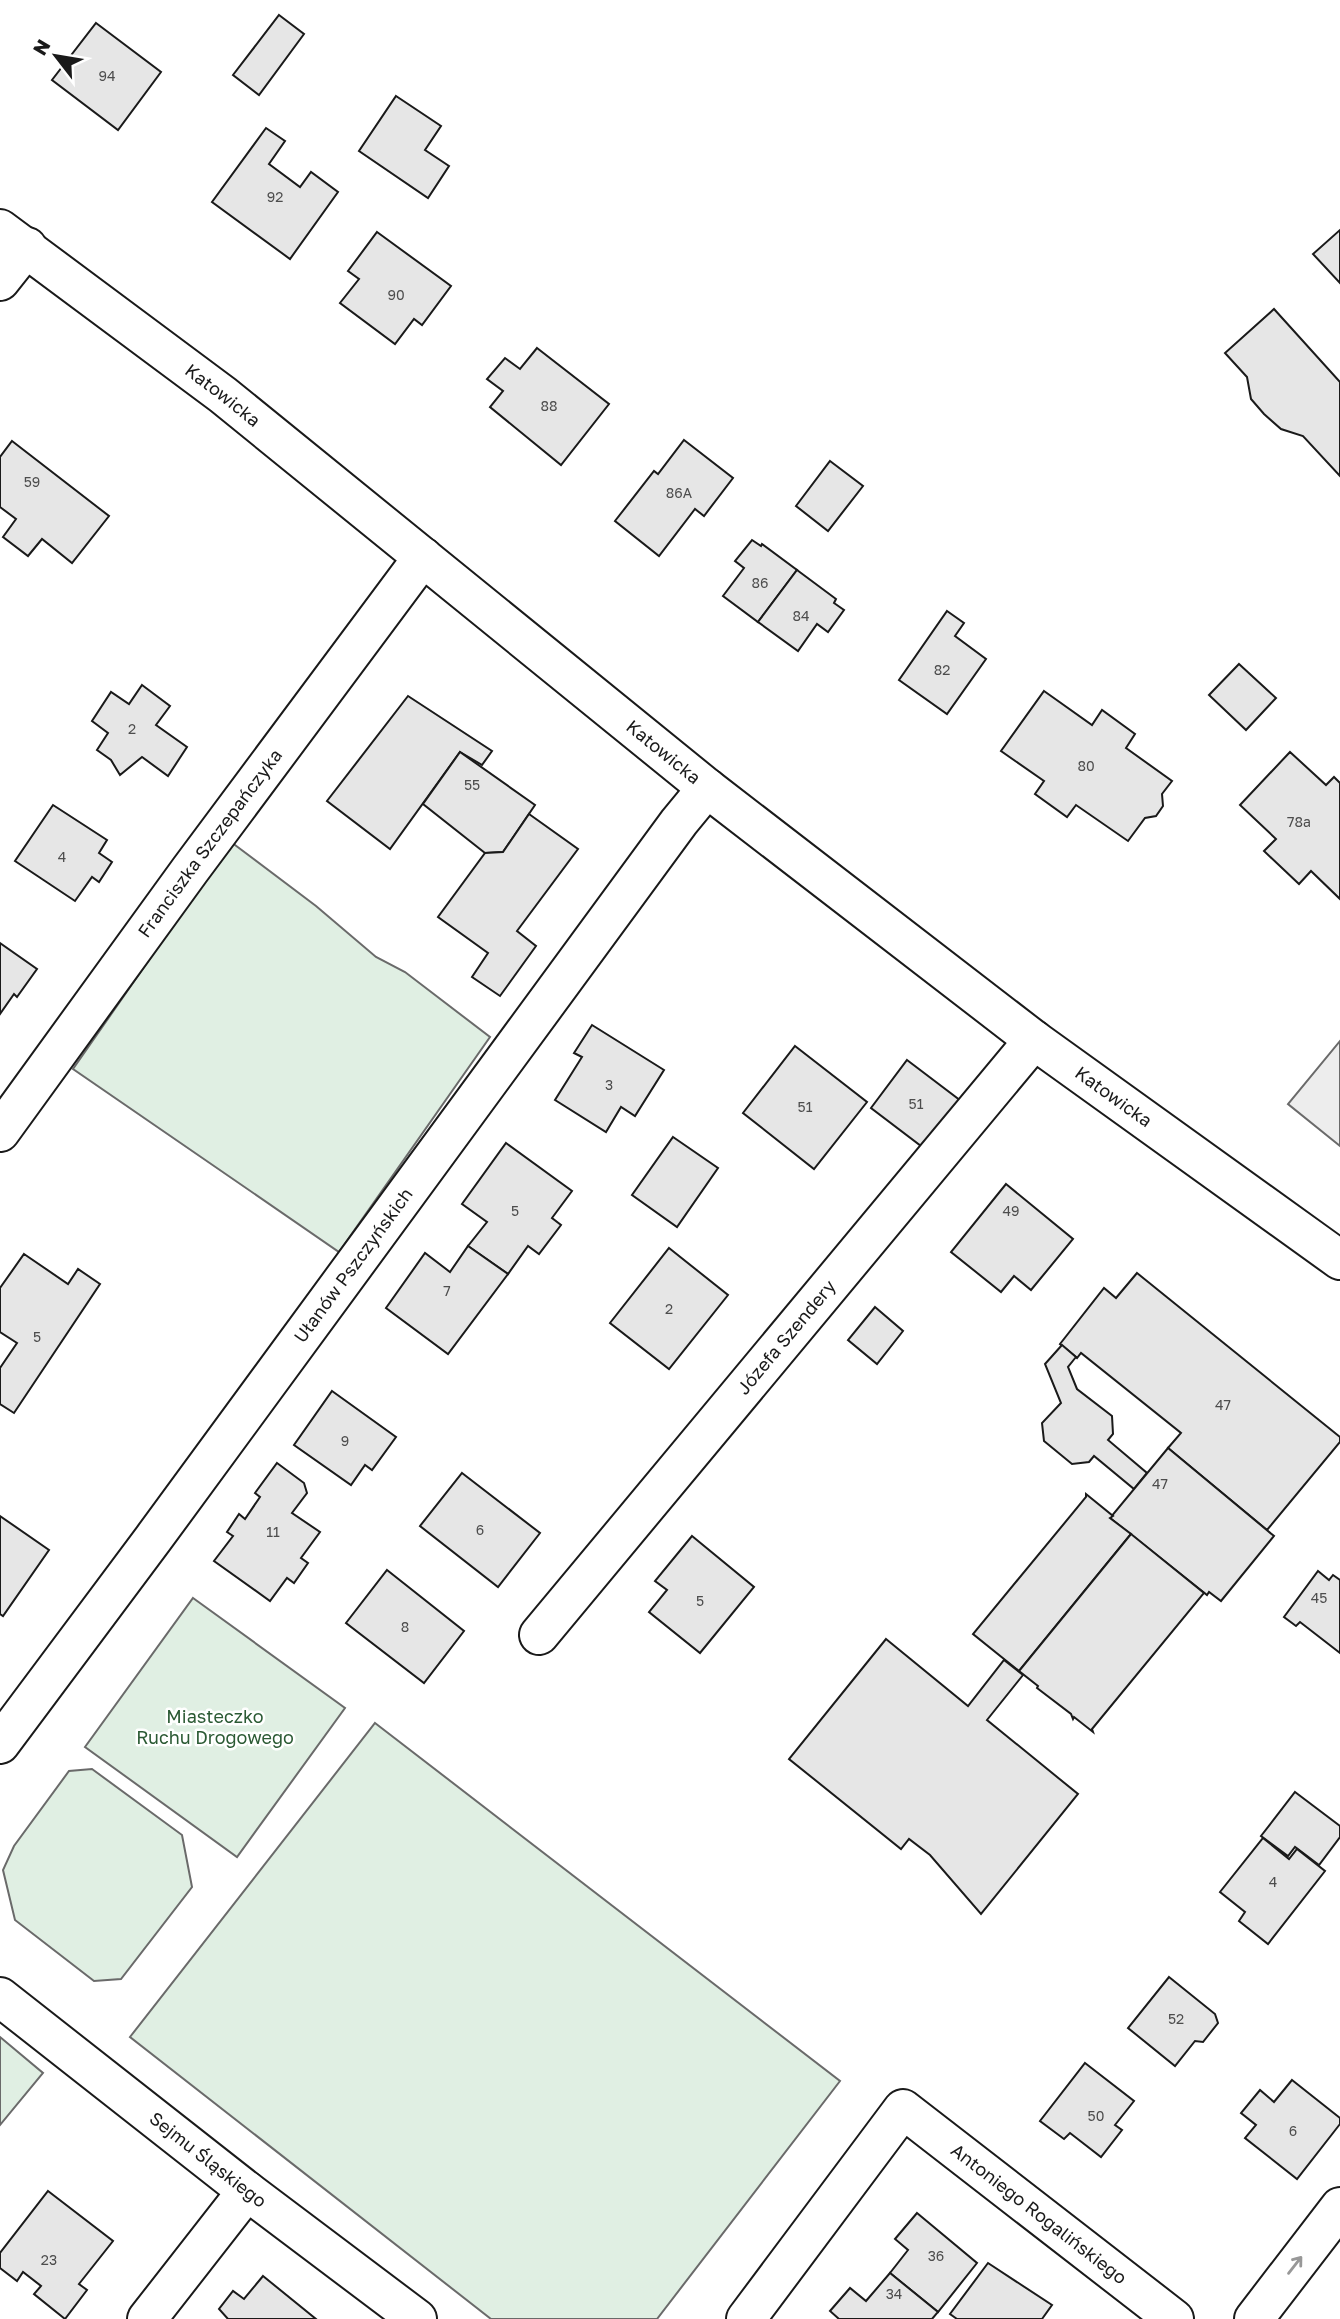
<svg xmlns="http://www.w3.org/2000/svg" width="1340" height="2319" viewBox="0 0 1340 2319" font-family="'Golos Text',sans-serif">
  <rect width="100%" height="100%" fill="#fff"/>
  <g fill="#e0efe3" stroke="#6a6a6a" stroke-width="2">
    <path d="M231,842L316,906L376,957L405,972L490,1037L339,1252L73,1069Z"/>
    <path d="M193,1598L345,1708L237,1857L85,1747Z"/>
    <path d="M375,1723L840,2081L657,2319H491L130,2037Z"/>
    <path d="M92,1769L182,1835L192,1887L121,1979L94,1981L15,1920L3,1870L14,1846L69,1771Z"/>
    <path d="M0,2037L43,2073L0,2125Z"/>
  </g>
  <path fill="#ededed" stroke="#6a6a6a" stroke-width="2" d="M1340,1041V1146L1288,1104Z"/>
  <g fill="#e6e6e6" stroke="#1a1a1a" stroke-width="2">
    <path d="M279,15L304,34L259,95L233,75Z"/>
    <path d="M96,23L161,72L118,130L52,80Z"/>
    <path d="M396,96L441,126L425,150L449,166L428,198L359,151Z"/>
    <path d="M266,128L285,141L269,164L300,187L311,172L338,192L290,259L212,202Z"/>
    <path d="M1340,230V283L1313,254Z"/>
    <path d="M377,232L451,286L422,325L414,319L395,344L340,303L359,279L348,271Z"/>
    <path d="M1274,309L1340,382V476L1303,436L1281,429L1264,414L1251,399L1247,377L1225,353Z"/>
    <path d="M537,348L609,404L561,465L490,407L503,391L487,379L505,358L520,369Z"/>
    <path d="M684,440L733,478L704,516L695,509L659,556L615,521L654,471L658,474Z"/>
    <path d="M12,441L109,516L72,563L42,539L28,556L3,537L16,519L0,507V457Z"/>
    <path d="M830,461L863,486L828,531L796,506Z"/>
    <path d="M752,540L761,546L762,544L797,570L758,622L723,596L744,568L735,561Z"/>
    <path d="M797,570L836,599L834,603L844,610L828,632L817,624L798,651L758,622Z"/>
    <path d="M947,611L964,623L955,636L986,659L947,714L899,680Z"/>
    <path d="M1239,664L1276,698L1246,730L1209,695Z"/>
    <path d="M142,685L170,706L156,725L187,747L168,776L142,757L120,775L111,760L97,750L108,733L92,721L111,692L129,704Z"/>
    <path d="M1044,691L1092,725L1102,710L1135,734L1126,748L1172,781L1162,794L1163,806L1156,816L1145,818L1128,841L1076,805L1067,817L1035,794L1044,781L1001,751Z"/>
    <path d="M408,696L492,751L482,765L460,752L390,849L327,801Z"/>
    <path d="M460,752L535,805L503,852L485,853L423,804Z"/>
    <path d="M1290,752L1326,785L1334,777L1340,783V899L1311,871L1299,884L1264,851L1276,839L1240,805Z"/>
    <path d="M53,805L107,840L99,853L112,862L99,882L92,877L75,901L15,861Z"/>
    <path d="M529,814L578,849L517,931L536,946L500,996L472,977L488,953L438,917L485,853L503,852Z"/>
    <path d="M0,943L37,969L17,997L14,994L0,1014Z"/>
    <path d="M592,1025L664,1070L635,1116L621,1107L606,1132L555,1100L582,1057L574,1053Z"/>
    <path d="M795,1046L867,1102L814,1169L743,1113Z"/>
    <path d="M907,1060L961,1101L925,1149L871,1108Z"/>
    <path d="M673,1137L718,1168L677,1227L632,1195Z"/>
    <path d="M506,1143L572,1191L552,1218L561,1225L539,1254L528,1246L508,1274L468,1246L487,1222L462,1204Z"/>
    <path d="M1006,1184L1073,1239L1031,1290L1014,1276L1001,1292L951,1252Z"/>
    <path d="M468,1246L508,1274L448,1354L386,1308L425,1253L450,1272Z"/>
    <path d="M669,1248L728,1295L669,1369L610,1323Z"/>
    <path d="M24,1254L68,1284L78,1269L100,1284L14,1413L0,1404V1368L17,1343L0,1332V1288Z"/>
    <path d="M1137,1273L1340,1437V1442L1267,1530L1168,1448L1181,1433L1081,1353L1077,1358L1060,1344L1104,1288L1116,1298Z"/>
    <path d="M875,1307L903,1331L877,1364L848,1340Z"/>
    <path d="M1062,1345L1076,1357L1068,1367L1077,1389L1112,1416L1113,1434L1108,1440L1147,1473L1134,1489L1094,1456L1089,1462L1072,1464L1044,1441L1042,1423L1061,1403L1045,1364Z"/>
    <path d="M332,1391L396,1437L372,1470L365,1465L351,1485L294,1445Z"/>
    <path d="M1168,1448L1274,1536L1221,1601L1209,1592L1207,1595L1110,1518Z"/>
    <path d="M277,1463L304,1483L307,1493L292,1513L320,1532L301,1558L308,1563L294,1583L287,1578L270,1601L214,1561L233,1536L227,1532L239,1514L245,1519L260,1497L255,1493Z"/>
    <path d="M462,1473L540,1533L498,1587L420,1526Z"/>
    <path d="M1086,1494L1113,1516L1110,1518L1131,1534L1019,1671L973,1634L1086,1497Z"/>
    <path d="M0,1516L49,1550L3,1616L0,1614Z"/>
    <path d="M1131,1534L1204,1593L1092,1729L1093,1732L1074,1717L1073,1719L1071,1714L1037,1688L1038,1686L1019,1671Z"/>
    <path d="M692,1536L754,1587L700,1653L649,1612L667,1590L655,1581Z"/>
    <path d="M387,1570L464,1631L424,1683L346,1623Z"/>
    <path d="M1318,1571L1329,1580L1333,1575L1340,1580V1653L1300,1622L1296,1626L1284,1617Z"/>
    <path d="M886,1639L968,1706L1004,1660L1023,1675L987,1720L1078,1794L981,1914L930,1855L909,1839L901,1849L789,1759Z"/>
    <path d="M1295,1792L1340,1826V1837L1319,1865L1295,1847L1288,1856L1261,1836Z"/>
    <path d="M1263,1838L1289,1859L1297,1849L1325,1871L1268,1944L1239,1921L1245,1912L1220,1892Z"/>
    <path d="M1169,1977L1215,2014L1218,2023L1203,2042L1195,2041L1175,2066L1128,2028Z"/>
    <path d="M1085,2063L1134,2101L1115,2125L1122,2130L1101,2157L1070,2133L1064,2139L1040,2121Z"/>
    <path d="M1292,2080L1340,2118V2124L1297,2179L1245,2138L1256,2125L1241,2113L1260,2090L1274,2102Z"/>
    <path d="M48,2191L113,2241L79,2284L87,2290L65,2319L34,2294L41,2286L23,2272L17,2281L0,2268V2253Z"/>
    <path d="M917,2213L977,2263L938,2312L890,2273L908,2250L895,2239Z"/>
    <path d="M988,2263L1052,2305L1042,2319H957L950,2314Z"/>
    <path d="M890,2273L938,2312L932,2319H839L830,2311L850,2288L866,2301Z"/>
    <path d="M263,2276L316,2319H228L219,2309L233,2291L244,2299Z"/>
  </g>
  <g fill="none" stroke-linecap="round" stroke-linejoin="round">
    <g stroke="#1a1a1a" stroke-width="42">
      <g id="minor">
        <path d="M0,281L27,247"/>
        <path id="s1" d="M0,1132L190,870L423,557"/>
        <path id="s2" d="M539,1635L1034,1040"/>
        <path id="s3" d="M0,1744L153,1539L679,822L707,788"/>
        <path id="s4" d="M0,1997L247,2191L417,2319"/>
        <path d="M147,2319L247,2191"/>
        <path id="s5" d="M746,2319L903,2109L1174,2319"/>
        <path d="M1254,2319L1340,2207"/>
      </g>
    </g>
    <g stroke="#1a1a1a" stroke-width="42">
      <g id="tertiary">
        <path id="s6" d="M0,229L223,395L707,788L1034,1040L1340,1260"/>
      </g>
    </g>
    <use href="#minor" stroke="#fff" stroke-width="38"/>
    <use href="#tertiary" stroke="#fff" stroke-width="38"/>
  </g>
  <defs><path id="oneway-shaft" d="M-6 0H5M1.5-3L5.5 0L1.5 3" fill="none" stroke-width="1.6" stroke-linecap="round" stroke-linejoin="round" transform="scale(1.75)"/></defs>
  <use stroke="#989898" href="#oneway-shaft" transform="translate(1295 2265) rotate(-52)"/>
  <g text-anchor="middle" stroke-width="5" stroke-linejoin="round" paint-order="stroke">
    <g font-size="14" fill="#4d4d4d">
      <text x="107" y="81">94</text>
      <text x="275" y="202">92</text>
      <text x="396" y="300">90</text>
      <text x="549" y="411">88</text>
      <text x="32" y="487">59</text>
      <text x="679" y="498">86A</text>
      <text x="760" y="588">86</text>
      <text x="801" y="621">84</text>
      <text x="942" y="675">82</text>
      <text x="132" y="734">2</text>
      <text x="1086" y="771">80</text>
      <text x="472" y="790">55</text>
      <text x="1299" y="827">78a</text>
      <text x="62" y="862">4</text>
      <text x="609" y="1090">3</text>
      <text x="916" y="1109">51</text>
      <text x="805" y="1112">51</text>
      <text x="515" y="1216">5</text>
      <text x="1011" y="1216">49</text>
      <text x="447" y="1296">7</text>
      <text x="669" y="1314">2</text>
      <text x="37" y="1342">5</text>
      <text x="1223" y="1410">47</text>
      <text x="345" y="1446">9</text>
      <text x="1160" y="1489">47</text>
      <text x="480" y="1535">6</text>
      <text x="273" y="1537">11</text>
      <text x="1319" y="1603">45</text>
      <text x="700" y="1606">5</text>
      <text x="405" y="1632">8</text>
      <text x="1273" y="1887">4</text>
      <text x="1176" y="2024">52</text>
      <text x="1096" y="2121">50</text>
      <text x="1293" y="2136">6</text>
      <text x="936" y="2261">36</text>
      <text x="49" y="2265">23</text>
      <text x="894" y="2299">34</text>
    </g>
    <g font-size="18" fill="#1a1a1a" stroke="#fff">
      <text dy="6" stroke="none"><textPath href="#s6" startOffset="278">Katowicka</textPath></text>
      <text dy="6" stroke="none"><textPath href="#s6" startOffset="845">Katowicka</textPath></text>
      <text dy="6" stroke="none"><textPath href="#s1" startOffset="357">Franciszka Szczepańczyka</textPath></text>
      <text dy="6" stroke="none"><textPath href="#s6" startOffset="1412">Katowicka</textPath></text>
      <text dy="6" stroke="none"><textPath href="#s3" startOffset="595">Ułanów Pszczyńskich</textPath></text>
      <text dy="6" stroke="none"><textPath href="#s2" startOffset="387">Józefa Szendery</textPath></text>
      <text dy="6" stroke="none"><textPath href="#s4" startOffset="264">Sejmu Śląskiego</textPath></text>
      <text dy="6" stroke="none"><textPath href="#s5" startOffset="434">Antoniego Rogalińskiego</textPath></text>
    </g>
    <g font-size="18" fill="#2b5a34" stroke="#fff">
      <text x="215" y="1723">Miasteczko<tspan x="215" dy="21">Ruchu Drogowego</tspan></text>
    </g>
  </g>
  <g transform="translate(56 56) rotate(301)" stroke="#ffffff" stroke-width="5" paint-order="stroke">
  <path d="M0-5L12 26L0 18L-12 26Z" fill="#1a1a1a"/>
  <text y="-10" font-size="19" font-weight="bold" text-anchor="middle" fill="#1a1a1a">N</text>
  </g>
</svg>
